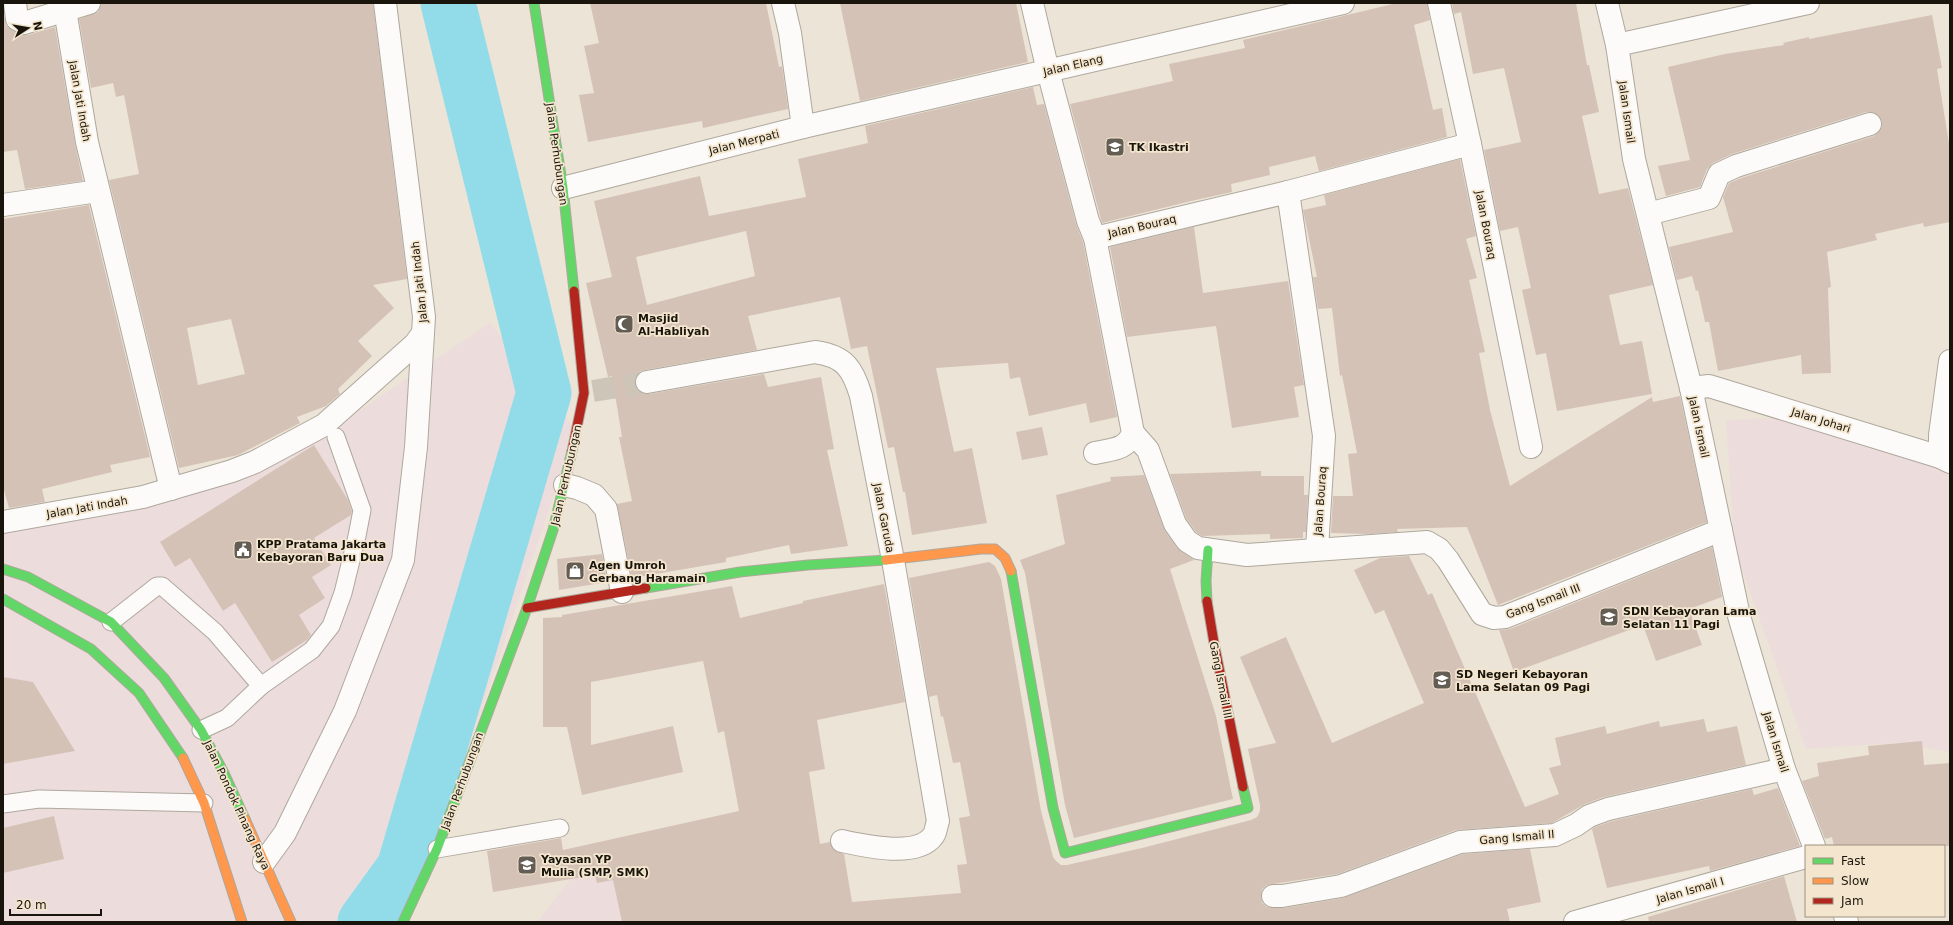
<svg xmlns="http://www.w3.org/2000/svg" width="1953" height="925" viewBox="0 0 1953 925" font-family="'DejaVu Sans',sans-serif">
  <rect width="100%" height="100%" fill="#ece4d6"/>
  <g fill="#eddcdc">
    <path d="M490,323L576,430L478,720L397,922H3V523L314,441Z"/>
    <path d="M1780,418L1950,463V752L1897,743L1806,749L1735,550L1726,420Z"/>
    <path d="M588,857L787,922H537Z"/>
  </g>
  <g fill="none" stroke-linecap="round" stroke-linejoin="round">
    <path stroke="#92dcea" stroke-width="55" d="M365,922L404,868L544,393L448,3"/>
  </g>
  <g fill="#d5c2b7" fill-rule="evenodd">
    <path d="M101,3H373L407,279L373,285L394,308L358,341L372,356L338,389L340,394L326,406L297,417L300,423L238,455L179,468L109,180L139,174L124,95L116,97L113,83L91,88L79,19L98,12ZM231,319L245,374L198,385L187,328Z"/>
    <path d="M590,3H766L779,67L782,66L788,109L703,128L702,121L588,142L579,95L594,93L584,46L599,43Z"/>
    <path d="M840,3H1016L1028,62L860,101Z"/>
    <path d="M1397,3H1427L1430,20L1414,25L1433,110L1442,108L1447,137L1319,171L1315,156L1269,167L1270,175L1231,184L1232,192L1191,201L1102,223L1070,104L1173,81L1169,64L1245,48L1243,40Z"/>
    <path d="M1452,3H1576L1587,65H1589L1599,112L1582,116L1599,194L1628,188L1653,285L1609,295L1620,345L1642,341L1652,394L1557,411L1546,353L1536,355L1522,290L1531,288L1518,227L1500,231L1484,150L1521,142L1504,68L1473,74L1461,12L1454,14Z"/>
    <path d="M3,8L6,26L18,34L28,35L55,27L75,144L83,181L25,189L17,150L3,152Z"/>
    <path d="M1932,15L1942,68L1937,69L1950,150V222L1924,227L1923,223L1875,234L1877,240L1827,252L1831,287L1828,288L1831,373L1802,374L1801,355L1718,371L1709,322H1705L1698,290L1696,291L1692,276L1677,280L1669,247L1733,232L1723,197L1729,183L1741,178L1874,136L1879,132L1882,126V121L1878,115L1872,112H1866L1732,154L1713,163L1707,169L1700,187L1666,196L1658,166L1690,160L1668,67L1725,54L1784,45L1783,43L1809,37V39Z"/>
    <path d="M1033,87L1037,105L1044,104L1076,224L1083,242L1117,417L1090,423L1086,403L1029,416L1020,377L1010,379L1008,363L936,368L954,452L972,448L987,523L912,535L905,492H903L894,447L888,448L867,346L851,349L840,297L748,316L757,350L645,370L639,372L635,377V385L637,390L642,394H649L764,374L768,387L821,377L834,449L827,450L848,546L791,554L789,545L726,558V562L632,578L617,504L632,501L619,437H622L612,376L608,377L586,283L612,277L594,201L700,176L709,216L806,197L798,159L868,143L865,126ZM746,231L755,276L647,305L636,257Z"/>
    <path d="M1460,159L1476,236L1466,239L1477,278L1469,280L1485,352L1479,353L1490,410L1510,486L1652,397L1653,402L1680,396L1707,522L1498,605L1467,527L1397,529L1398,532L1371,534L1331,533L1333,496H1353L1348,454L1357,453L1342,375L1340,376L1332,308L1318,309L1313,277H1317L1303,210L1326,205L1324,195Z"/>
    <path d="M89,205L150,457L110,465L112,472L42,489L45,502L9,508L3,486V219Z"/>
    <path d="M1194,227L1203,293L1288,281L1304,385L1294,387L1299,417L1232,428L1216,326L1127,337L1110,247Z"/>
    <path d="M1042,427L1048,455L1022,460L1016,432Z"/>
    <path d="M314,445L348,500L352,511L351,515L314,538L331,565L312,577L325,598L299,615L311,635L307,640L272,662L235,603L223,611L190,558L175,567L160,542Z"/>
    <path d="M1261,471V476H1304V495H1308L1306,532H1303V538L1270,539V534L1202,536L1196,532L1186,518L1170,474Z"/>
    <path d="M1144,475L1165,531L1177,548L1194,560L1170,569L1216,716L1233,799L1074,838L1065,805L1025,573L1020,560L1065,544L1056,495L1111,481L1110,477Z"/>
    <path d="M1712,547L1722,597L1689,609L1702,645L1656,661L1643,625L1514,672L1499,630L1510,629Z"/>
    <path d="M602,554L607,582L559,590L557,559Z"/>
    <path d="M1409,556L1428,595L1432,593L1525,807L1559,794L1549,768L1561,765L1555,738L1605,726L1607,734L1659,721L1660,727L1704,719L1707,732L1737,726L1746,765L1604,797L1585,804L1552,823L1456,830L1338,874L1267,885L1262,889L1261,896L1262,903L1267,907L1273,908H1284L1343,898L1463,854L1530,849L1541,902L1507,909L1510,922H622L613,880L597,883L595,875L493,892L487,851L561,838L563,850L739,811L724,731L718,733L703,661L591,682V745L673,726L683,772L582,795L567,727H543V618L562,617V615L732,586L740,618L803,603V601L884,584L905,702L817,720L825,769L809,772L820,844L830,842L834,850L844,854L852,902L961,893L957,865L967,864L959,818L970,816L960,762L953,763L943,716L941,717L937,695L929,697L909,578L989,562L995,566L1001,579L1041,811L1053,857L1056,861L1061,865H1067L1142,848L1251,820L1257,817L1260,811V805L1248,749L1276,743L1240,657L1286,637L1332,743L1424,703L1384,610L1375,614L1354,570L1380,558Z"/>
    <path d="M3,677L33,682L75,751L3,764Z"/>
    <path d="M1922,741L1924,765L1950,763V846H1834L1832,837L1825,839L1802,781L1819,776L1817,763L1869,755L1868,746Z"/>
    <path d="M1778,788L1800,846L1710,871L1709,866L1607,888L1592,829L1595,827L1612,821L1752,789L1754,795Z"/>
    <path d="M54,816L64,859L3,873V828Z"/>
    <path d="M1784,876L1797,922H1649L1648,917Z"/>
  </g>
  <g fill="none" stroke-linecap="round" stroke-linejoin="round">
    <path stroke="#ccc5b8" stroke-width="22" stroke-dasharray="22 11" stroke-linecap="butt" d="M593,391L647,382"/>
    <g stroke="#aea89d" stroke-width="19">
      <g id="lane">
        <path d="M111,622L157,586H162L215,632L261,686L227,718L201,730"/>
        <path d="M261,686L312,650L331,626L343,593L357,536L362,510L336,437"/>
        <path d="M3,804L39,799L204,803"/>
        <path d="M437,849L560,828"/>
      </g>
    </g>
    <g stroke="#aea89d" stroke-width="24">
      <g id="street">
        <path d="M15,3L17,19L24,23L89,3"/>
        <path d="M783,3L790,33L803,127"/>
        <path d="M1032,3L1048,71L1088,221L1095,238L1133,433C1126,450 1113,449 1095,453"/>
        <path d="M1439,3L1470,144L1531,447"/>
        <path d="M1607,3L1617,45L1634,159L1691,388L1739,616L1784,769L1814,846"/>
        <path d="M65,10L87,142L171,489"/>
        <path d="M1617,45L1808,3"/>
        <path d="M563,188L803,127L1343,3"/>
        <path d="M1288,192L1324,436L1317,549"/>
        <path d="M3,205L98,191"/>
        <path d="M1648,214L1709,198L1719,174L1736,166L1870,124"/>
        <path d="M1095,238L1288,192L1470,144"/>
        <path d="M647,382L815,352C845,356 853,369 861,396L893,560L938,821C936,826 936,833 933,836C917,858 865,846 842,841"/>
        <path d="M1691,388L1709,386L1940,457L1950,462"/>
        <path d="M1133,433L1148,450L1175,524L1187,541L1198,548L1247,555L1427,542L1439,549L1448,560L1482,614L1494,618L1505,617L1721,530"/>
        <path d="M1940,457V435L1950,361"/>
        <path d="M565,485L577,488L594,495L606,509L622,592"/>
        <path d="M3,522L143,497L232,471L255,462L324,425L415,344L423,333"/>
        <path d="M264,862L285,833L345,711L403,560L416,447L424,317L385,3"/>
        <path d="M1273,896H1282L1341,886L1460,842L1555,835L1576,825L1589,816L1608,809L1784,769"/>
        <path d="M1845,916L1847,922"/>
        <path d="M1575,922L1806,857"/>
      </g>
    </g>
    <g stroke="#aea89d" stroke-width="11">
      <g id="fast">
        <path d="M534,3L563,188L574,291"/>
        <path d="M3,569L28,577L111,622L164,678L201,730L224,773L245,819"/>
        <path d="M1011,571L1053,808L1065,853L1248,808L1243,787"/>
        <path d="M646,588L740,572L808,565L886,560"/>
        <path d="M3,599L91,649L139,693L183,758"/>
        <path d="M1207,601L1206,581L1208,550"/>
        <path d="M403,922L437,849L527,608L553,530L572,451"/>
      </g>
    </g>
    <g stroke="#aea89d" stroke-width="11">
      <g id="slow">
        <path d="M886,560L981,549H995L1005,558L1011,571"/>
        <path d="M183,758L204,803L242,922"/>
        <path d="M245,819L291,922"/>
      </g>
    </g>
    <g stroke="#aea89d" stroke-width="11">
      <g id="jam">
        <path d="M572,451L584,393L574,291"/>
        <path d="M1207,601L1214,643L1243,787"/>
        <path d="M527,608L646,588"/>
      </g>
    </g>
    <use href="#lane" stroke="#fcfbf9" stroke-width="17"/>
    <use href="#street" stroke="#fcfbf9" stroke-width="22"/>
    <use href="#fast" stroke="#63d668" stroke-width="9"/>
    <use href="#slow" stroke="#ff974d" stroke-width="9"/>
    <use href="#jam" stroke="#b3261e" stroke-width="9"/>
  </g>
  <defs>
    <g id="school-square" transform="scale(1)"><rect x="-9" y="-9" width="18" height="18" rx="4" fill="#645d53" stroke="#f4e6ce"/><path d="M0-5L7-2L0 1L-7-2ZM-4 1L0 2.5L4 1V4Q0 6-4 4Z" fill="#fff"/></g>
    <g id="mosque-square" transform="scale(1)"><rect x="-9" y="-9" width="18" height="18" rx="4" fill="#645d53" stroke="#f4e6ce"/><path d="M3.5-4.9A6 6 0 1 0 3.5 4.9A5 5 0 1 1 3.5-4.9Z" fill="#fff"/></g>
    <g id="civic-square" transform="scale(1)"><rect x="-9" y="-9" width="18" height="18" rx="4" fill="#645d53" stroke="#f4e6ce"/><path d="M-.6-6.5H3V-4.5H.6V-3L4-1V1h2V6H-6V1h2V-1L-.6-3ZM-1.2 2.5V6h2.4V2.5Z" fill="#fff"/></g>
    <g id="shop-square" transform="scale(1)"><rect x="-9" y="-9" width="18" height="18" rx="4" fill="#645d53" stroke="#f4e6ce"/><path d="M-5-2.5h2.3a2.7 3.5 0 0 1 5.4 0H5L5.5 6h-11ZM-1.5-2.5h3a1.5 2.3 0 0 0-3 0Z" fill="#fff"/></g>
  </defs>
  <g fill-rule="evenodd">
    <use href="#school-square" x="1115" y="147"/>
    <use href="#mosque-square" x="624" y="324"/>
    <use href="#civic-square" x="243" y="550"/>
    <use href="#shop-square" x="575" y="571"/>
    <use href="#school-square" x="1609" y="617"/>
    <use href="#school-square" x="1442" y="680"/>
    <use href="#school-square" x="527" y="865"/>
  </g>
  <g text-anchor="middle" stroke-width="3.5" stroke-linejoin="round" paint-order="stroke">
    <g font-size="11" fill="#1a150c" stroke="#f4e6ce">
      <text transform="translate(1073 65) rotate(-13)" y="4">Jalan Elang</text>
      <text transform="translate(80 101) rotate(80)" y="4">Jalan Jati Indah</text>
      <text transform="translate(1627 112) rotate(82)" y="4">Jalan Ismail</text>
      <text transform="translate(744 142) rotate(-14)" y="4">Jalan Merpati</text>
      <text transform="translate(557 154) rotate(82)" y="4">Jalan Perhubungan</text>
      <text transform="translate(1486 225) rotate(79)" y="4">Jalan Bouraq</text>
      <text transform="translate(1142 226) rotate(-13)" y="4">Jalan Bouraq</text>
      <text transform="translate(419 282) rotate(-96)" y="4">Jalan Jati Indah</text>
      <text transform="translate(1821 420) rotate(17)" y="4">Jalan Johari</text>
      <text transform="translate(1699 427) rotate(78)" y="4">Jalan Ismail</text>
      <text transform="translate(566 475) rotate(-77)" y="4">Jalan Perhubungan</text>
      <text transform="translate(1320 501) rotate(-86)" y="4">Jalan Bouraq</text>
      <text transform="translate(87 507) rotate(-10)" y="4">Jalan Jati Indah</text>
      <text transform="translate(884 518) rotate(79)" y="4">Jalan Garuda</text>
      <text transform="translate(1543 601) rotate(-21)" y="4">Gang Ismail III</text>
      <text transform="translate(1221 680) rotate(79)" y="4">Gang Ismail III</text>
      <text transform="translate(1776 742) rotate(73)" y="4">Jalan Ismail</text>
      <text transform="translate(462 781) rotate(-70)" y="4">Jalan Perhubungan</text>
      <text transform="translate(237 805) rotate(65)" y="4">Jalan Pondok Pinang Raya</text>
      <text transform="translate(1517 837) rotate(-5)" y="4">Gang Ismail II</text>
      <text transform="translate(1690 890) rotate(-16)" y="4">Jalan Ismail I</text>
    </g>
    <g font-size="11" font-weight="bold" fill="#1a150c" stroke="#f4e6ce" text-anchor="start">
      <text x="1129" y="151">TK Ikastri</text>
      <text x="638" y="322">Masjid<tspan x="638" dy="13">Al-Habliyah</tspan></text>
      <text x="257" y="548">KPP Pratama Jakarta<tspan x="257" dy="13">Kebayoran Baru Dua</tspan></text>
      <text x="589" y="569">Agen Umroh<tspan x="589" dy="13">Gerbang Haramain</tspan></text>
      <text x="1623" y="615">SDN Kebayoran Lama<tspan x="1623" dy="13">Selatan 11 Pagi</tspan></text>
      <text x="1456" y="678">SD Negeri Kebayoran<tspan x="1456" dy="13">Lama Selatan 09 Pagi</tspan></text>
      <text x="541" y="863">Yayasan YP<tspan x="541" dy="13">Mulia (SMP, SMK)</tspan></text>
    </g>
  </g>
  <rect width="1953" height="925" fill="none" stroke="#1a150c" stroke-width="8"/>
  <rect x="1805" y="845" width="140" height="72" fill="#f4e6ce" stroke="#9d9280"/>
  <rect x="1813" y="858" width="20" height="6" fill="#63d668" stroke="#9d9280"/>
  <text x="1841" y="865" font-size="12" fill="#1a150c">Fast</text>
  <rect x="1813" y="878" width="20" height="6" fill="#ff974d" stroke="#9d9280"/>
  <text x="1841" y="885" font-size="12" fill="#1a150c">Slow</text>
  <rect x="1813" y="898" width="20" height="6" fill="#b3261e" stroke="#9d9280"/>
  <text x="1841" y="905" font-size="12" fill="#1a150c">Jam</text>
  <g transform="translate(28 28) rotate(78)" stroke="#f4e6ce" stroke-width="3" paint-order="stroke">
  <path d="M0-3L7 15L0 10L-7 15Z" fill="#1a150c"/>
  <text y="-6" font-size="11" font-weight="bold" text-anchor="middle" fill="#1a150c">N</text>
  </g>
  <path d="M10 909v6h91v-6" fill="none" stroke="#1a150c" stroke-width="2"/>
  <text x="16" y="909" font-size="12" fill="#1a150c" stroke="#f4e6ce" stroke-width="3" paint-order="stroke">20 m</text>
</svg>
